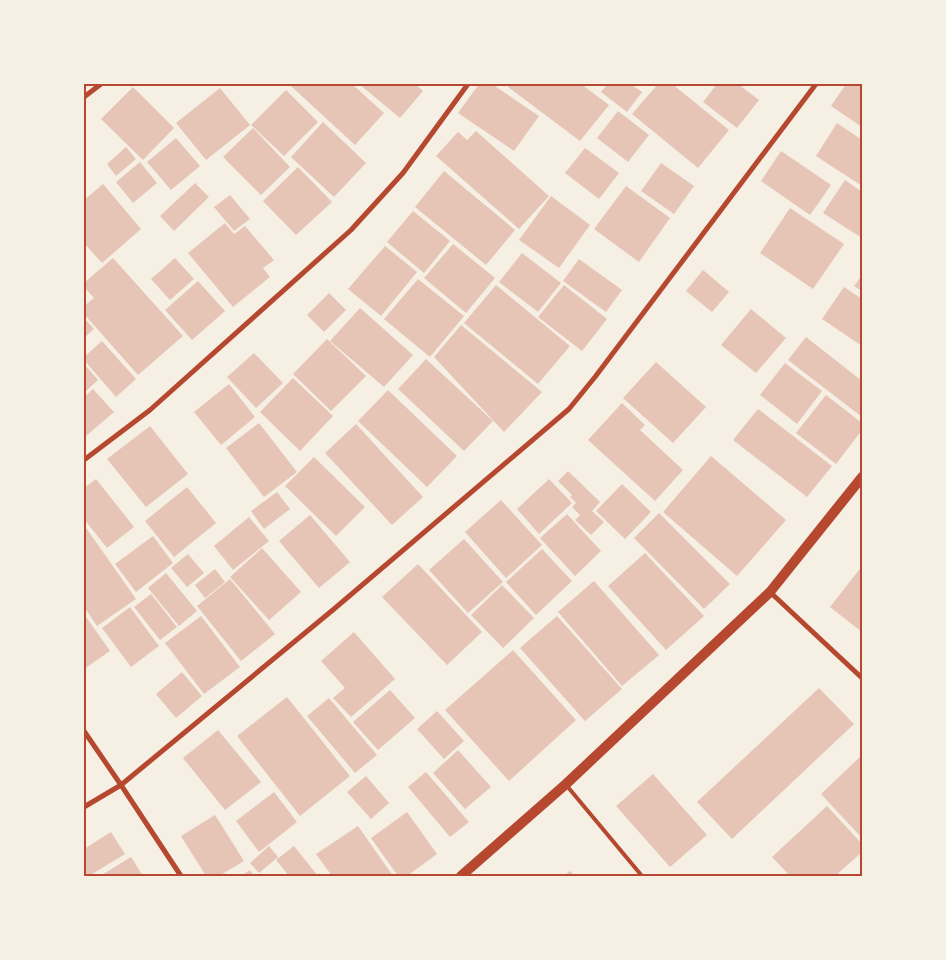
<svg xmlns="http://www.w3.org/2000/svg" width="946" height="960" font-family="'IBM Plex Sans',sans-serif">
<style>
.building{fill:#e6c5b7}
.lines{fill:none;stroke-linecap:round;stroke-linejoin:round}
.service{stroke:#b5482f;stroke-width:4}
.minor{stroke:#b5482f;stroke-width:5}
.secondary{stroke:#b5482f;stroke-width:10}
.neatline{fill:none;stroke:#b5482f;stroke-width:2}
</style>
<rect width="100%" height="100%" fill="#f6efe4"/>
<path class="building" d="M294 84H352L384 113 355 145 291 86Z
M359 84H415L423 91 400 118Z
M479 84H492L539 116 514 151 458 113Z
M511 84H581L609 105 580 141 508 87Z
M608 84H630L642 92 627 112 601 92Z
M658 84H672L729 130 698 168 632 114Z
M717 84H738L759 100 737 128 703 102Z
M846 84H862V127L831 106Z
M133 87 174 128 143 160 101 119Z
M220 88 250 125 206 160 176 123Z
M286 90 318 122 284 156 251 125Z
M618 111 649 135 628 162 597 138Z
M323 122 366 163 334 197 291 157Z
M837 123 862 140V186L816 156Z
M253 128 290 167 261 195 223 157Z
M476 131 549 196 519 229 436 156 458 132 467 140Z
M176 138 200 166 171 190 147 162Z
M126 147 136 159 116 176 107 164Z
M585 148 619 173 599 199 565 173Z
M781 151 831 185 810 215 761 181Z
M140 162 157 183 133 203 116 182Z
M661 163 694 186 674 214 641 191Z
M298 167 332 202 296 235 263 201Z
M444 171 515 230 486 265 415 207Z
M845 180 862 192V238L823 213Z
M195 183 209 197 174 231 160 216Z
M103 184 141 229 102 263 84 243V200Z
M626 186 670 218 639 262 594 229Z
M230 195 250 219 234 231 214 207Z
M551 196 590 225 559 268 519 240Z
M790 208 844 244 813 289 760 253Z
M413 211 450 241 424 273 387 242Z
M225 223 234 234 245 226 274 260 263 268 270 277 233 307 188 253Z
M453 244 495 278 466 313 424 278Z
M385 246 417 272 381 316 348 289Z
M522 253 561 283 538 312 499 282Z
M113 258 183 336 138 375 84 314V306L94 298 84 287V283Z
M175 258 194 279 170 300 151 279Z
M579 259 622 290 606 312 563 281Z
M703 270 729 292 712 312 686 291Z
M862 275V291L854 286Z
M418 279 464 316 430 357 384 319Z
M198 281 225 311 192 340 165 310Z
M496 285 570 346 538 384 464 323Z
M564 285 607 319 582 351 538 317Z
M844 287 862 299V346L822 319Z
M329 293 346 310 324 332 307 315Z
M360 308 413 355 384 387 330 341Z
M751 309 786 338 756 373 721 345Z
M84 318 94 329 84 338Z
M461 325 542 392 504 432 434 357Z
M806 337 862 381V417L788 360Z
M327 339 366 376 331 411 293 374Z
M102 341 136 379 116 397 84 360V357Z
M254 353 283 383 256 408 227 377Z
M426 359 493 421 464 451 398 389Z
M656 362 706 407 673 443 623 398Z
M785 363 822 391 797 424 760 395Z
M84 364 98 380 84 393Z
M293 378 333 416 300 451 260 412Z
M229 384 255 417 221 445 194 412Z
M93 389 114 412 86 436 84 433V397Z
M388 390 457 456 427 487 358 421Z
M826 395 862 423V430L836 464 796 433Z
M622 403 645 425 640 430 683 470 655 501 588 440Z
M758 409 832 466 807 497 733 440Z
M259 423 297 472 264 497 226 448Z
M356 424 423 497 392 525 325 453Z
M150 426 188 474 146 507 107 459Z
M711 456 786 520 737 576 663 512Z
M314 457 365 507 336 536 285 486Z
M568 471 600 502 592 511 604 522 591 535 575 520 580 515 572 507 576 503 570 497 572 495 558 481Z
M96 479 134 527 107 548 84 519V488Z
M549 479 572 503 539 534 517 509Z
M622 484 651 512 625 539 596 511Z
M187 487 216 523 174 557 145 521Z
M277 492 290 509 264 529 251 511Z
M501 500 542 545 506 578 465 532Z
M659 513 730 584 704 609 634 538Z
M567 514 601 551 575 576 540 538Z
M310 515 350 562 319 588 279 541Z
M249 517 269 541 233 570 214 546Z
M84 525 136 599 97 626 84 607Z
M153 536 173 563 136 592 115 564Z
M464 539 503 582 468 613 429 570Z
M262 548 301 592 269 620 230 577Z
M542 549 572 581 536 615 506 582Z
M645 553 704 616 666 650 608 586Z
M188 554 204 573 187 587 171 568Z
M418 564 482 632 447 665 382 597Z
M862 566V632L830 607Z
M215 569 225 582 205 598 195 585Z
M166 573 197 611 179 626 148 588Z
M230 579 275 634 241 661 197 606Z
M594 581 659 655 622 686 558 612Z
M502 585 534 618 503 648 471 615Z
M151 594 177 627 160 640 134 607Z
M130 607 159 646 131 667 102 628Z
M84 614 110 651 84 669Z
M201 616 240 667 204 694 165 643Z
M557 616 622 689 585 721 520 648Z
M354 632 395 679 351 717 333 698 345 688 321 661Z
M513 650 576 720 509 781 445 710Z
M182 672 202 696 176 718 156 694Z
M819 688 854 724 732 839 697 802Z
M390 690 415 718 378 750 353 722Z
M287 697 350 776 300 816 237 736Z
M329 698 377 755 355 773 307 716Z
M437 711 464 741 444 759 417 729Z
M218 730 261 782 225 810 183 758Z
M458 750 491 787 465 809 433 773Z
M862 755V838L821 794Z
M426 772 469 822 450 837 408 787Z
M653 774 707 835 670 867 616 806Z
M366 776 389 803 371 819 347 792Z
M274 792 297 822 259 852 236 821Z
M827 806 862 844V852L835 876H790L772 857Z
M407 812 437 854 407 876H398L371 838Z
M215 815 244 861 219 876H206L181 836Z
M358 826 393 876H332L316 854Z
M111 832 125 854 89 876H84V849Z
M269 846 278 857 259 873 250 863Z
M294 846 318 876H289L276 860Z
M131 857 143 876H100Z
M250 870 254 876H241Z
M570 871 575 876H564Z"/>
<g class="lines">
<path class="service" d="M567 786 642 876"/>
<path class="minor" d="M84 97 101 84
M84 460 150 410 351 230 403 173 468 84
M770 592 862 678
M84 731 121 785 181 876
M84 807 121 785 334 609 569 409 595 377 816 84"/>
<path class="secondary" d="M461 876 566 784 770 592 862 477"/>
</g>
<rect width="946" height="960" fill="none" stroke="#f6efe4" stroke-width="170"/>
<rect x="85" y="85" width="776" height="790" class="neatline"/>
</svg>
